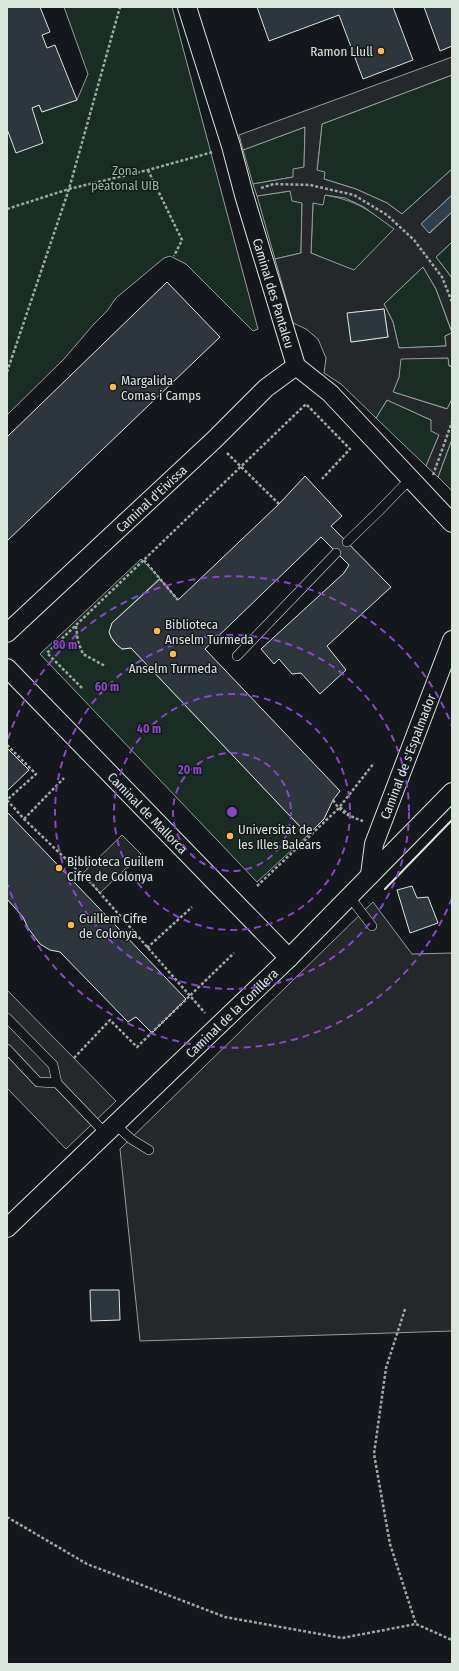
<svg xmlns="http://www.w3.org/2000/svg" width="459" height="1671" font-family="'Fira Sans Condensed',sans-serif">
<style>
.green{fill:#1a2d24;stroke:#939e99}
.parking{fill:#24282b;stroke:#939e99;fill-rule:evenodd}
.water{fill:#2f3f4d;stroke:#939e99}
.building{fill:#2c363c;stroke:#d8e6dc}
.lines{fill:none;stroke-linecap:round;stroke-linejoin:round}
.lane-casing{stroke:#d8e6dc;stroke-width:10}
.street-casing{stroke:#d8e6dc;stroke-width:20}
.path{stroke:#9da8a2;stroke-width:2.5;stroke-dasharray:3 2;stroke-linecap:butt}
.lane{stroke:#14181c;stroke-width:9}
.street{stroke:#14181c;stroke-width:18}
.wall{stroke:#d8e6dc;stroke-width:2}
.ring{fill:none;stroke:#8948c3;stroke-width:2;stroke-dasharray:7 5}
.poi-dot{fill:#ffb74d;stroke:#14181c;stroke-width:1.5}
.labels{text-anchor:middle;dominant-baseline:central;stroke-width:3;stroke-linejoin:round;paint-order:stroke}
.poi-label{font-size:13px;fill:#d8e6dc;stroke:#14181c;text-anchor:start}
.park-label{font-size:13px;fill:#8ac095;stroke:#14181c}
.street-label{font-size:13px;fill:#d8e6dc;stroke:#14181c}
.centre{fill:#8948c3;stroke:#14181c;stroke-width:2}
.ring-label{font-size:12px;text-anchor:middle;font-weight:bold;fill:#8948c3;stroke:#14181c;stroke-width:3;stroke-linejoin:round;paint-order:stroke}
</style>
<rect width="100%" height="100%" fill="#14181c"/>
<path class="green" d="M64 7H172L258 329 253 331 186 264 170 256 164 258 116 298 107 311 93 325 64 359 7 415V129L32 108 39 105 42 112 77 100 88 74Z
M452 75V169L402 214 387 203 356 189 324 179 317 171 322 124Z
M305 127 304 167 293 177 253 184 243 150Z
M290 191 302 203 301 253 275 259 257 196Z
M325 195C358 201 368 210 395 229L354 271 311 253 313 203Z
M452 242V278L436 257Z
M423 267 436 289 452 333 445 336 446 346 399 348 393 322 384 304Z
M400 358H449V366H452V399L448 409 393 392 399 377Z
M387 400 431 420 439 435 426 466 376 418Z
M452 439V491L438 477Z
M141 559 160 578 112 623C109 637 110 639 122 649L131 648 308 835 257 882 40 654Z"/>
<path class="parking" d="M452 57V75L322 124 317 170 325 172 324 179 356 189 387 203 402 214 452 169V195L421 224 430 233 452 212V242L436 257 452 278V332L436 289 423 267 384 304 393 322 399 348 446 346 445 336 452 333V366H449L448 358 401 359 399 377 393 392 447 409 452 399V439L438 477 426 466 439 435 431 431V420L387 400 376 418 341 384 324 373 326 358 318 339 306 329 293 323 275 259 301 253 302 203 292 201 290 191 257 196 253 184 293 177V169L304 167 305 127 243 150 239 135ZM325 195 345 198 364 207 394 229 354 270 311 253 313 203 323 205ZM384 309 388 337 351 342 348 313Z
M122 835 141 854 100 893 82 874Z
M373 902 412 954 452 953V1331L140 1341 120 1149Z
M7 990 116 1101 66 1149 7 1088Z"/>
<path class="water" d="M452 195V212L429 233 421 224Z"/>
<path class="building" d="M7 7H40L50 32 42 35 47 48 55 45 77 100 42 112 39 105 32 108 43 143 16 153 7 129Z
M257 7H393L413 60 363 79 339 15 269 41Z
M424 7H452V46L440 51Z
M167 282 220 337 7 541V437Z
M384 309 388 337 351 342 347 313Z
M305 476 342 516 331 526 391 587 327 646 346 670 320 694 301 673 292 674 279 659 274 664 261 649 344 573 349 565 321 537 205 649 340 791 333 800 324 819 308 835 131 648 122 649 116 644 111 637 109 632 112 623 160 579 178 600 279 504Z
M7 748 29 770 7 791Z
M7 812 186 999 152 1033 136 1017 128 1022 60 952 50 950 40 944 28 928 23 917 7 899Z
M412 886 417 898 428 897 438 923 410 933 397 890Z
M90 1290H119L120 1320 91 1321Z"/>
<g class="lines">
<defs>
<path id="lane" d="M347 542 378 512 410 479
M237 656 336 553
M349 896 372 926
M7 1018 53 1065 57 1083 106 1134
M7 1049 38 1082 57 1083
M115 1124 131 1139 149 1150"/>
<g id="street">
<path id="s1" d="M187 7 231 146 244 195 296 366 330 393 452 523"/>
<path id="s2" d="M7 633 214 440 266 388 296 366"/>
<path id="s3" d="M7 668 289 958"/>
<path id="s4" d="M370 875 374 844 452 640"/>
<path id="s5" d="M7 1228 289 958 452 792"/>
</g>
</defs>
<use href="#lane" class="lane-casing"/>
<use href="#street" class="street-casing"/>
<path class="path" d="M148 170 182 240 174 256
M261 188 274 184 310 185 354 195 387 215 414 240 442 277 452 302
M7 209 69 189 148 170 213 152
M7 372 69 189 120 7
M227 453 279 504
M433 475 452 422
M144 560 178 600
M76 626 78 642 83 654 105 666
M82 688 47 653 306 404 350 449 322 479
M7 745 36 774 7 800
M7 800 24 819 93 885 205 1013
M333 800C341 813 349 816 363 821
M340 807 350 816
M24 819 64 778
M257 886 338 809 374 763
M147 948 192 907
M74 1058 110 1020 137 1047 234 953
M405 1309 386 1368 374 1454 390 1544 416 1624
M7 1517 87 1564 225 1617 342 1638 416 1624 452 1640"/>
<use href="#lane" class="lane"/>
<use href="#street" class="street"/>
<path class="wall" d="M385 889 452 820"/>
</g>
<g class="ring">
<circle cx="232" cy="812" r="59"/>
<circle cx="232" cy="812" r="118"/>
<circle cx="232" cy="812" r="177"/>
<path d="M452 898A236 236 0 0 1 8 885M8 739A236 236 0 0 1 452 726"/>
</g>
<g class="poi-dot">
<circle cx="381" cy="51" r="4"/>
<circle cx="113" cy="387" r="4"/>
<circle cx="157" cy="631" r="4"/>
<circle cx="173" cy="654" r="4"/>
<circle cx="230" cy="836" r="4"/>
<circle cx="59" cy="868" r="4"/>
<circle cx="71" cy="925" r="4"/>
</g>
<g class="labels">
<g class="poi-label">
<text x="373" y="51" text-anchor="end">Ramon Llull</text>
<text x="121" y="380">Margalida<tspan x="121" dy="15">Comas i Camps</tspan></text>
<text x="165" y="624">Biblioteca<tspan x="165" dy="15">Anselm Turmeda</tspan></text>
<text x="173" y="668" text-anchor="middle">Anselm Turmeda</text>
<text x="238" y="829">Universitat de<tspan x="238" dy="15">les Illes Balears</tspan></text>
<text x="67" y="861">Biblioteca Guillem<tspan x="67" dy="15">Cifre de Colonya</tspan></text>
<text x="79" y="918">Guillem Cifre<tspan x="79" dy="15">de Colonya</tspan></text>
</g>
<g class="park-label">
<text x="125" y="170">Zona<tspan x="125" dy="15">peatonal UIB</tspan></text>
</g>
<g class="street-label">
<text stroke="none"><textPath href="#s1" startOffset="299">Caminal des Pantaleu</textPath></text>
<text stroke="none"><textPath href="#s2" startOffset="197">Caminal d'Eivissa</textPath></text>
<text stroke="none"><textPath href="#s4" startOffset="125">Caminal de s'Espalmador</textPath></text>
<text stroke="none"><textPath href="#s3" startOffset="202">Caminal de Mallorca</textPath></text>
<text stroke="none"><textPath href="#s5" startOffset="311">Caminal de la Conillera</textPath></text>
</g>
</g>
<circle cx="232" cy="812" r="6" class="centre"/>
<g class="ring-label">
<text x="65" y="649">80 m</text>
<text x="107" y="691">60 m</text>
<text x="149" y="733">40 m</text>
<text x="190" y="774">20 m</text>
</g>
<rect width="459" height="1671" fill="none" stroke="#d8e6dc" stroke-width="16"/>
</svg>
